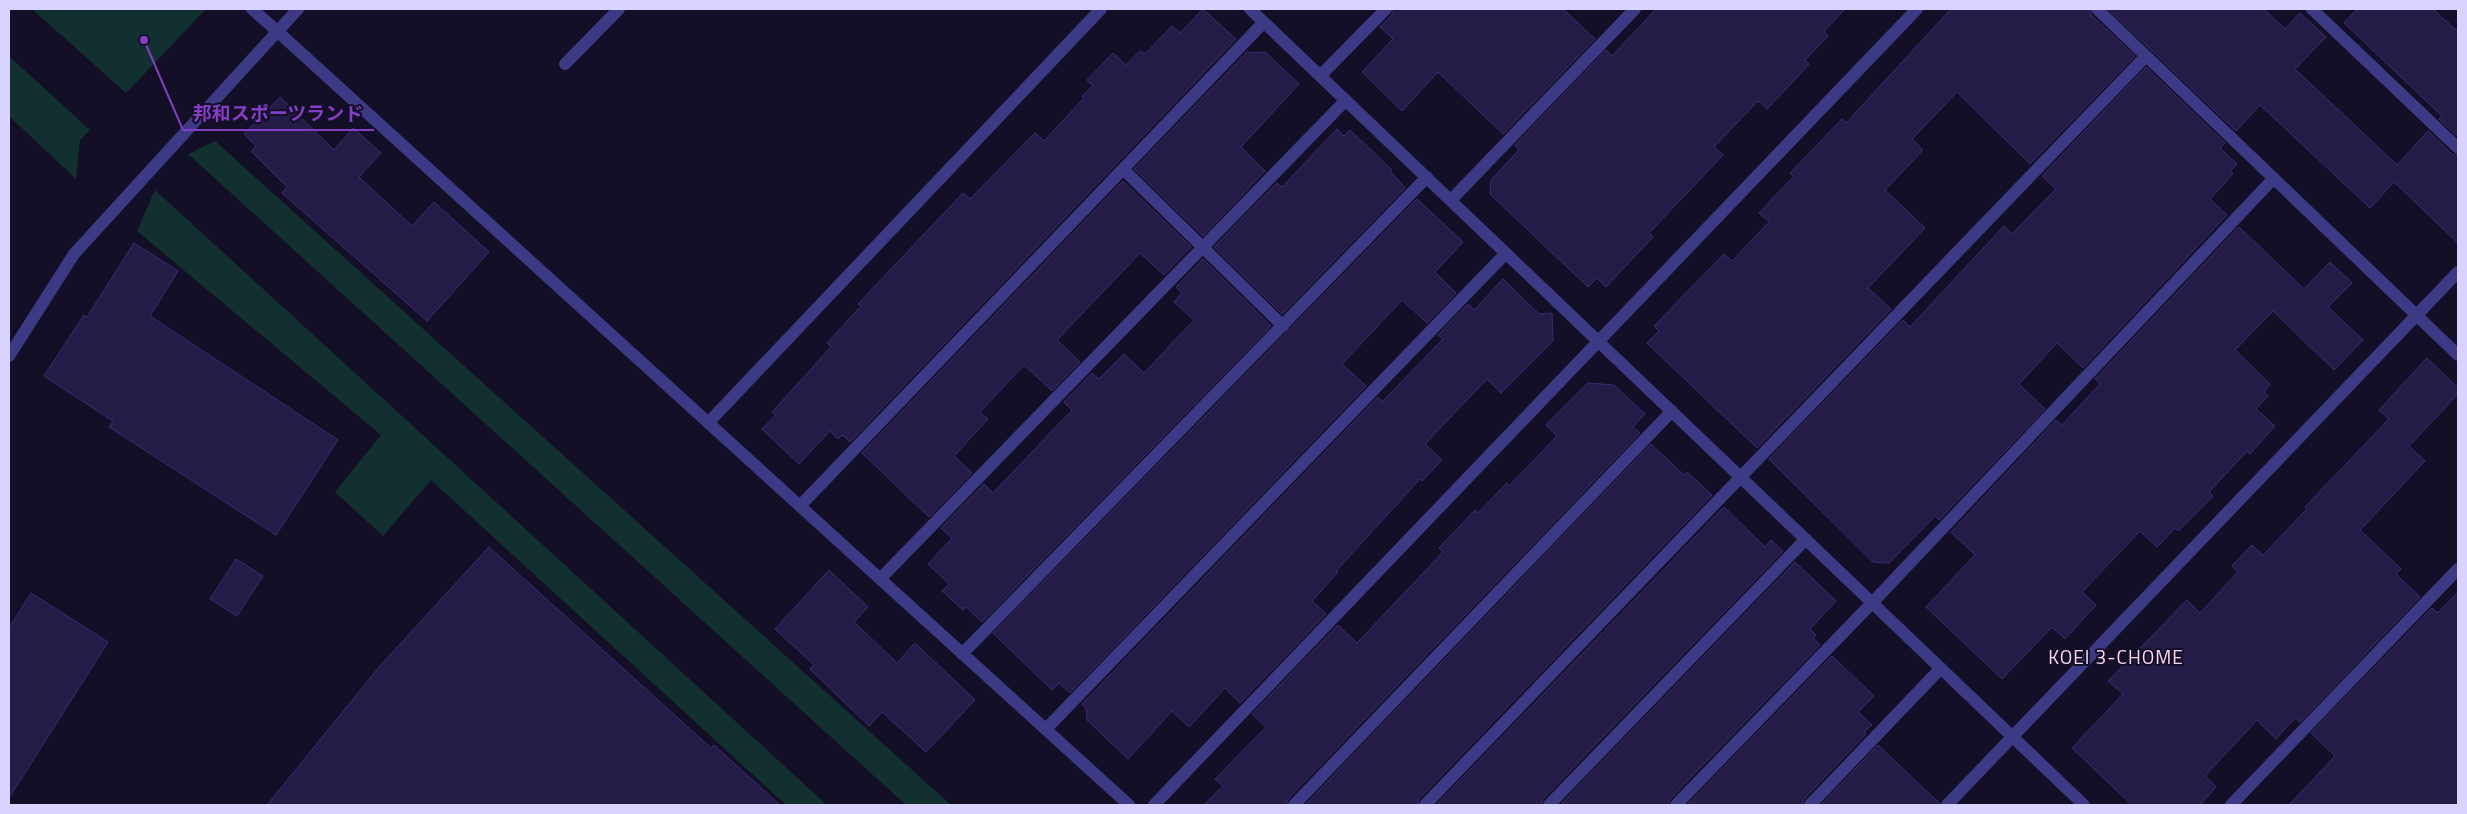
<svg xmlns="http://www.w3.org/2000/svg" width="2467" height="814" font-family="'Titillium Web','Noto Sans JP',sans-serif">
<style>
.green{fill:#12302f}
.building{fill:#241b47;stroke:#3b2d73}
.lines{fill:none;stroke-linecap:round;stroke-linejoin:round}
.service{stroke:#3d3a85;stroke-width:12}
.minor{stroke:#3d3a85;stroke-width:12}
.tertiary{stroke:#3d3a85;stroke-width:12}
.labels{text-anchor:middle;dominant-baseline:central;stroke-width:4;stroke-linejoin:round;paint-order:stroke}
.neighbourhood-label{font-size:19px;letter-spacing:1px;fill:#ffd6f0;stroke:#130f26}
.leader{fill:none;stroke:#843dc5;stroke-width:2}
.callout-dot{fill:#843dc5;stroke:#130f26;stroke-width:2}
.callout-label{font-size:19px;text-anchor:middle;font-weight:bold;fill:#843dc5;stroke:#130f26;stroke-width:4;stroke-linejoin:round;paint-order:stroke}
</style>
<rect width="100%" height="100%" fill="#130f26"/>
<path class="green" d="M32 9H206L126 93Z
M9 56 90 130 80 140 76 179 9 116Z
M215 141 951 805H906L188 154Z
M155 190 827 805H786L431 480 383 536 335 492 381 435 137 231Z"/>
<path class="building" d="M1203 9 1236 39 850 442 842 435 838 439 830 431 799 464 762 429 776 415 772 412 831 347 827 343 861 306 858 304 963 193 970 199 1035 133 1044 141 1084 98 1082 96 1093 86 1087 80 1113 53 1126 65 1140 51 1145 54 1172 26 1180 33Z
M1394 9H1563L1595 39 1503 134 1438 72 1402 111 1362 72 1393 39 1380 27 1392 15Z
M1656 9H1845L1824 31 1828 36 1805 60 1809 64 1789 86 1767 109 1758 101 1714 147 1723 155 1649 233 1653 237 1606 287 1597 278 1588 287 1490 194 1491 180 1519 150 1515 145 1606 50 1612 56Z
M1951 9H2089L2091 15 2135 56 2030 164 1957 92 1912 139 1923 150 1885 190 1925 228 1868 288 1891 309 1757 448 1647 343 1659 331 1654 326 1724 254 1732 261 1769 222 1759 213 1794 176 1790 173 1842 119 1846 123Z
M2108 9H2264L2285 29 2300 13 2326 37 2295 69 2397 165 2428 131 2452 154 2458 156V243L2394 182 2370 208 2260 105 2236 131Z
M2357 9H2433L2458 32V137L2439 119 2442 116 2344 23Z
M1248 51 1250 53 1265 52 1299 84 1241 147 1265 171 1203 236 1134 169Z
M2146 67 2225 143 2220 148 2237 164 2230 171 2233 174 2210 199 2227 215 2083 368 2057 343 2019 384 2045 409 1939 520 1935 516 1889 563 1873 562 1769 459 1903 320 1910 327 2004 226 2012 234 2056 189 2042 176Z
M280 97 334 150 353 128 381 153 359 177 412 226 434 202 489 252 427 321 282 193 287 187 251 151 256 146 244 134Z
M1337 129 1344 136 1350 130 1392 170 1390 171 1405 188 1282 314 1214 247 1277 183 1282 187Z
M1123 181 1191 247 1164 275 1140 253 1057 340 1080 362 1052 391 1024 365 980 412 988 419 954 456 972 473 929 517 862 453Z
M1417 199 1463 242 1435 272 1456 293 1427 323 1402 300 1342 364 1366 386 1070 693 1059 683 1052 690 993 633Z
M2239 227 2304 289 2330 262 2352 283 2328 307 2363 340 2334 370 2273 311 2235 350 2270 384 2264 392 2268 396 2256 409 2275 426 2250 454 2247 451 2209 492 2213 496 2178 531 2175 528 2157 547 2140 531 2082 592 2096 605 2065 639 2052 627 2002 679 1926 607 1975 555 1951 532 2056 420 2062 425 2100 384 2095 379Z
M134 243 178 271 150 316 338 440 276 535 109 427 113 421 44 376 84 315 87 317Z
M1203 259 1271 326 982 622 966 607 963 610 942 591 949 584 928 564 952 538 941 528 984 484 993 493 1072 410 1064 402 1092 373 1099 379 1124 354 1144 373 1194 320 1174 302 1182 293 1176 287Z
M1503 279 1539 314 1552 313 1553 341 1501 393 1487 379 1425 444 1442 460 1422 481 1420 479 1336 571 1338 572 1312 601 1326 614 1240 703 1225 688 1189 727 1172 711 1128 759 1087 720 1086 708 1082 704 1378 397 1382 402 1443 339 1438 335 1468 304 1474 310Z
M2427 358 2458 388V394L2409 446 2425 461 2360 530 2401 569 2396 574 2420 597 2300 722 2295 718 2276 739 2257 720 2205 776 2216 787 2200 805H2132L2072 748 2123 694 2108 681 2187 600 2200 613 2238 572 2232 566 2252 545 2263 555 2307 509 2305 507 2389 419 2379 410Z
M1588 383 1614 385 1645 414 1633 427 1640 433 1288 799 1286 805H1204L1223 786 1215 779 1266 727 1252 714 1338 625 1357 643 1443 552 1439 548 1475 510 1478 513 1507 483 1509 486 1557 436 1546 425Z
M1651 444 1684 475 1687 472 1712 495 1419 799 1417 805H1305Z
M1724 507 1765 547 1771 540 1783 551 1543 799 1541 805H1436Z
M489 547 711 748 714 745 780 805H267L380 666Z
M236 559 263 576 237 616 210 599Z
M1795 562 1836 601 1810 629 1816 635 1813 638 1820 645 1670 799 1668 805H1560Z
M829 570 868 607 854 622 897 663 915 643 975 700 926 752 882 712 869 726 810 669 814 665 775 629Z
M2458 592V805H2289L2335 756 2311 733 2432 608 2438 613Z
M31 593 108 642 9 798V628Z
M1832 656 1874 696 1858 712 1872 725 1864 732 1866 734 1804 799 1802 805H1687Z
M1878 745 1939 803V805H1821Z"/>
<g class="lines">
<path class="service" d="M565 64 619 9"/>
<path class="minor" d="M252 9 277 31
M1250 9 2084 805
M2097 9 2458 355
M2312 9 2458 148
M1320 76 1386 9
M1123 169 1283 326
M1451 200 1635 9
M708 423 1101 9
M800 506 1264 22
M880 579 1346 100
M962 654 1427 177
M1046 729 1506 253
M1154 805 1917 9
M1294 805 1672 411
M1425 805 2146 56
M1549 805 1806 539
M1676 805 1872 603 2274 178
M1810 805 1941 668
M1947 805 2458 272
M2231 805 2458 569"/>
<path class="tertiary" d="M277 31 1129 805
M9 356 74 254 298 9"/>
</g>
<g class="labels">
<g class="neighbourhood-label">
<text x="2116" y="656">KOEI 3-CHOME</text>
</g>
</g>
<path class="leader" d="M144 40L183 130H374"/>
<circle class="callout-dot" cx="144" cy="40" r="5"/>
<g class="callout-label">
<text x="278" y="120">邦和スポーツランド</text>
</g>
<rect width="2467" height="814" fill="none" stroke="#d9d4ff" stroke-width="20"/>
</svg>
